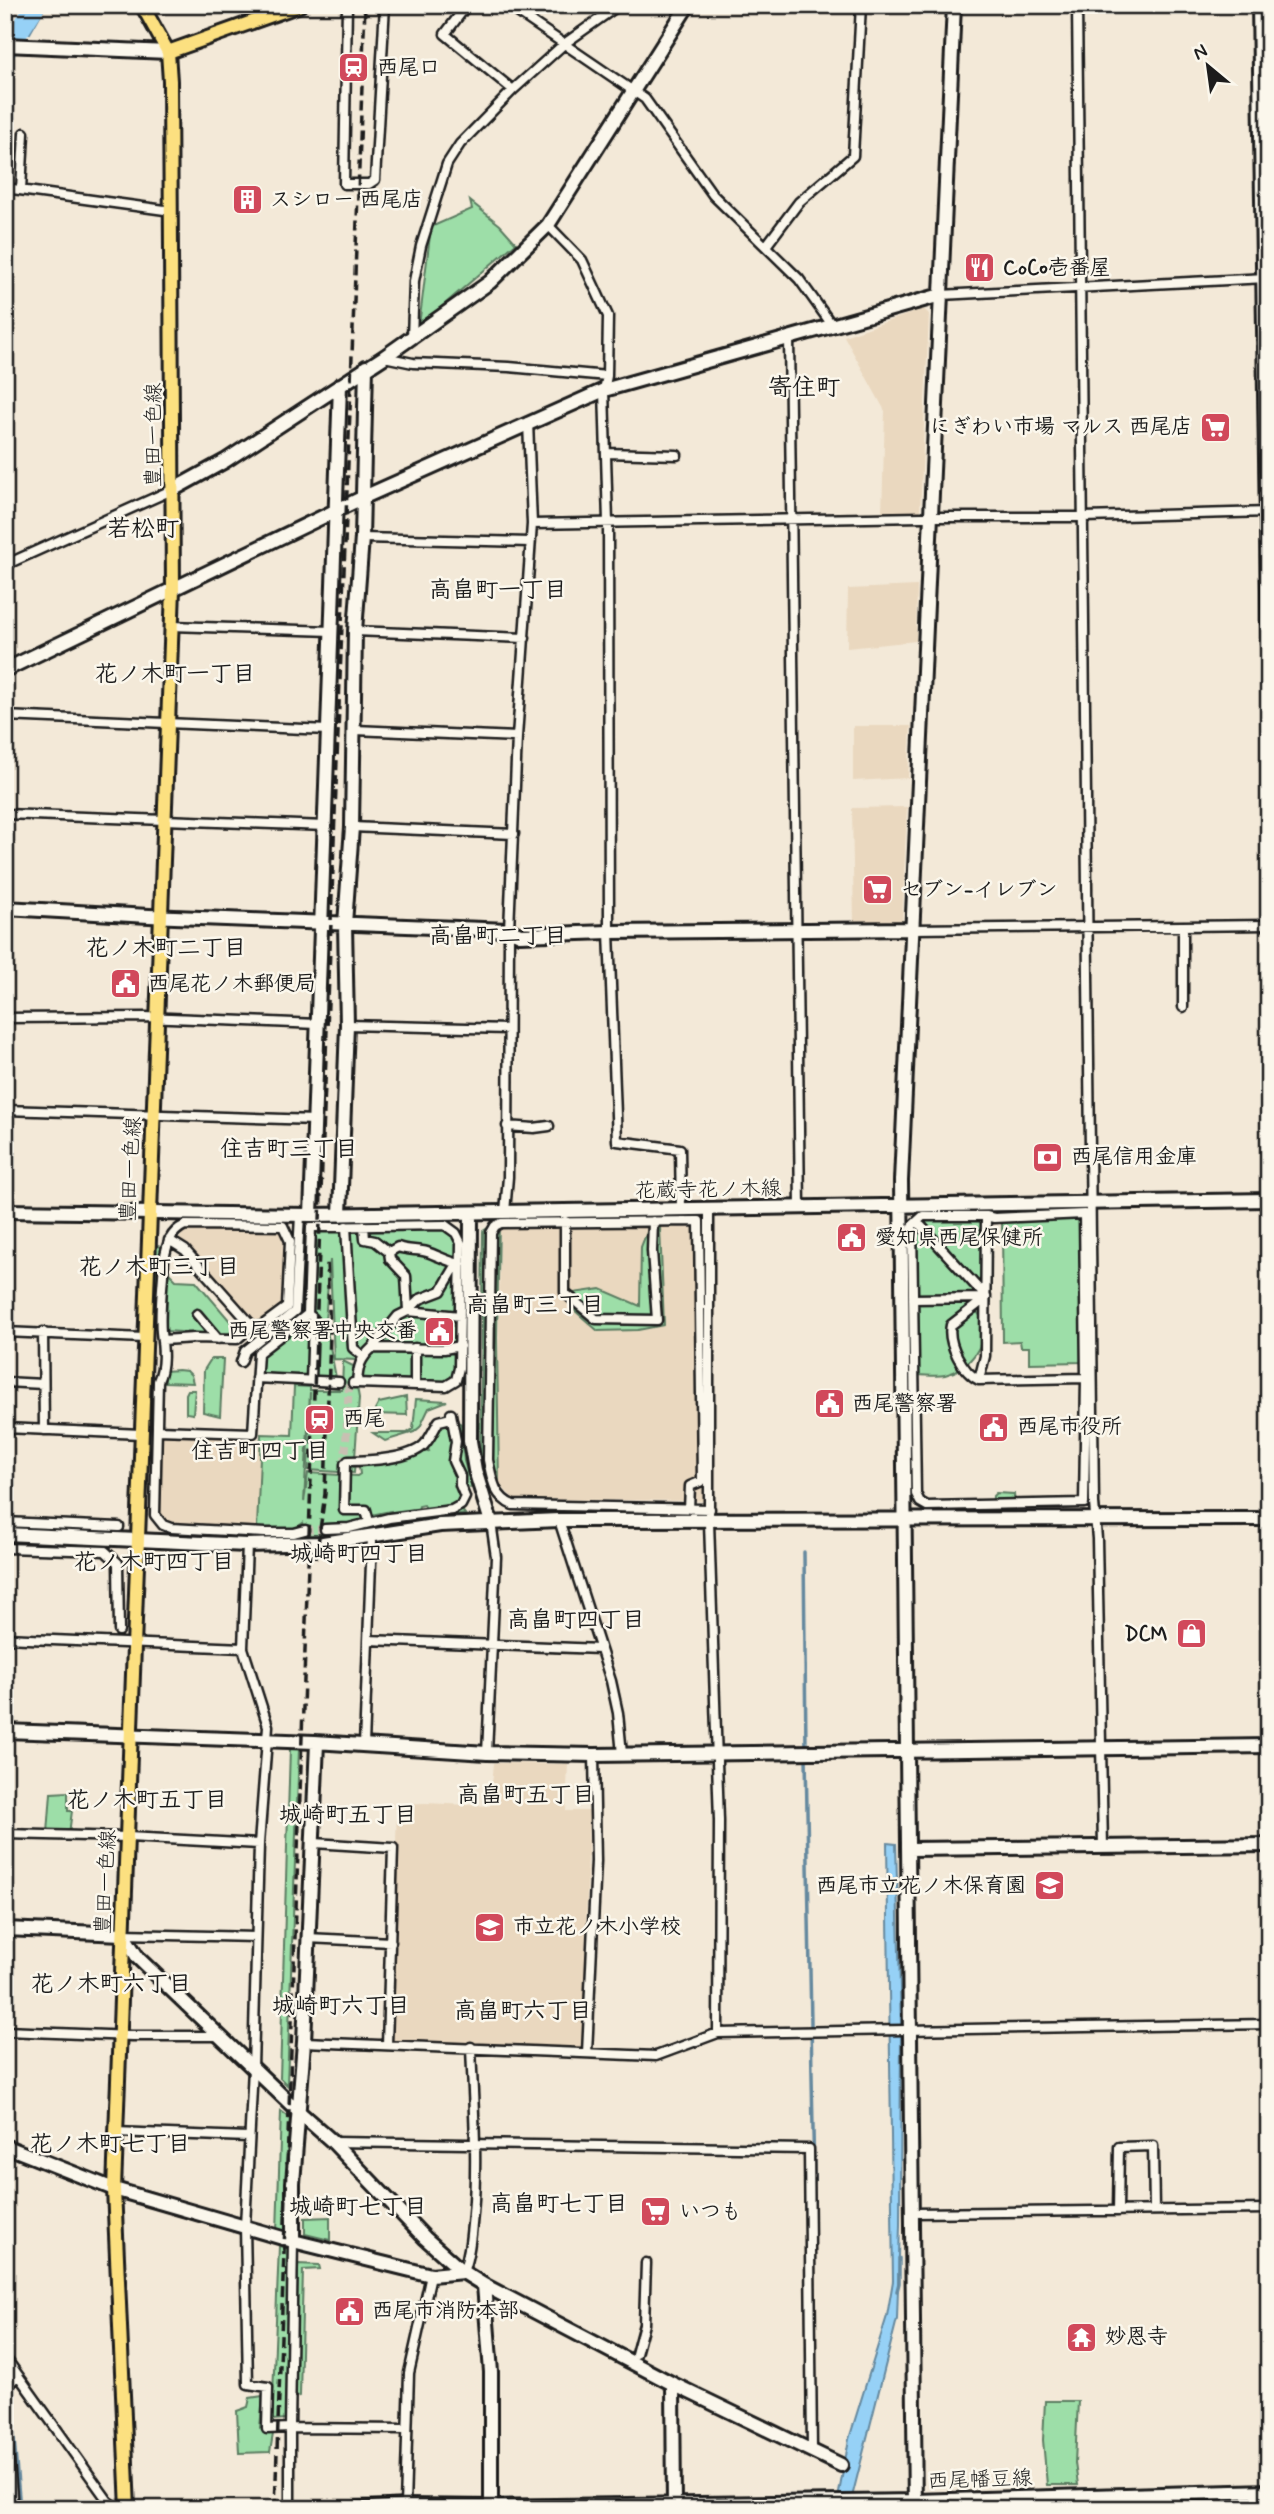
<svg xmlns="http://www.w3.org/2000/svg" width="1274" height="2514" font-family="Mynerve,'Klee One',sans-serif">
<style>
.built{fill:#ead8bf}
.green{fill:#9ddea8;stroke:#5c7d62;stroke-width:2}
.water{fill:#96d1f6;stroke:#65899f;stroke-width:2}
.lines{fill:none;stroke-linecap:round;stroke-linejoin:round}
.stream{stroke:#65899f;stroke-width:3.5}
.river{stroke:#96d1f6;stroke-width:19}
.street-tunnel{stroke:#c8c0b2;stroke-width:8;stroke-dasharray:8 4;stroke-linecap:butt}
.street-casing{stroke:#1c1c1c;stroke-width:13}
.secondary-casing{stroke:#1c1c1c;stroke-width:18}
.primary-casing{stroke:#1c1c1c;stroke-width:18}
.street{stroke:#fbf7ec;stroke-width:8}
.secondary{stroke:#fbf7ec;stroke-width:12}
.primary{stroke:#fce080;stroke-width:12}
.rail{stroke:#1c1c1c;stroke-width:3.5;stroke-dasharray:10 5;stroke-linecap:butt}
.labels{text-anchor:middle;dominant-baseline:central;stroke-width:5;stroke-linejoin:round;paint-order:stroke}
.poi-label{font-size:21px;font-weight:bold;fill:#1c1c1c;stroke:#fbf7ec;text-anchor:start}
.street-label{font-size:21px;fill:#1c1c1c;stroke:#fbf7ec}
.neighbourhood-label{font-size:23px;font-weight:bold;fill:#1c1c1c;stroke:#fbf7ec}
.quarter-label{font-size:24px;font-weight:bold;fill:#1c1c1c;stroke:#fbf7ec}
</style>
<rect width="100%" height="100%" fill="#f3e9d8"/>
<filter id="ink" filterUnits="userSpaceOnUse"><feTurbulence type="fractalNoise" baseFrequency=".0143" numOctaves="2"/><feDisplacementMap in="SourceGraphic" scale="14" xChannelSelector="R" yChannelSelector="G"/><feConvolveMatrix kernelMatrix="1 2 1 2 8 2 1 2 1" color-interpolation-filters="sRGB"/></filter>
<g filter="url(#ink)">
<path class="built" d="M924 309 929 314 920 513H882L885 411 844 336Z
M917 586 916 641 847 648 848 589Z
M853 726H911L908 778 853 781Z
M907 807 902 926H854L852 808Z
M500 1227 705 1228 708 1501 514 1499 497 1482Z
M186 1228 282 1230 288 1240 286 1305 257 1327 179 1239Z
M162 1435 261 1439 257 1528 172 1525 158 1510Z
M494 1763 568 1764 566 1811H589L583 2049 391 2042 397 1804 425 1803 490 1806Z"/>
<path class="green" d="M470 201 500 225 516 243 419 326 431 227 472 209Z
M988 1212 991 1302H969C973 1307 980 1314 982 1320 988 1345 969 1369 945 1375 937 1377 926 1375 917 1375L916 1304 953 1302 909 1301 910 1226 920 1213Z
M315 1218 333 1219 332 1229 445 1228 458 1241 457 1367 453 1379 446 1383 356 1381 359 1398 354 1473 308 1470 310 1392 304 1502 308 1473 357 1476 360 1474 359 1467 429 1451 427 1447 439 1422 457 1421 461 1424 464 1461 472 1488 466 1487 469 1499 464 1508 459 1500 456 1503 465 1514 433 1520 424 1505 419 1506 418 1510H423L431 1520 378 1529 375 1519 392 1514 391 1511 371 1515 368 1506 348 1505 366 1508 376 1529 302 1540 303 1523 293 1530 257 1528 261 1434 292 1435 294 1386 310 1387V1390H342L343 1361 353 1366 355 1373 356 1360 334 1359 330 1260 325 1321 338 1388 251 1381 253 1358 258 1347 301 1313Z
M1079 1218 1082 1223 1084 1362 1029 1363V1347H1021L1020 1341 1003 1342 1002 1220Z
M499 1221 497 1338 499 1487 488 1491 480 1458 483 1231Z
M649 1227H660L664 1325 638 1330 598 1331 573 1309V1293L601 1289 640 1306 641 1247Z
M155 1245 163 1248 160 1329H154Z
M167 1271 176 1280 196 1281 236 1328 227 1335 166 1331Z
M211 1359H223L220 1416 203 1412 204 1370Z
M178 1370 187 1371 191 1375 193 1383 165 1382V1371Z
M188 1390H195L193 1414 186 1413V1394Z
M406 1397 407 1415 373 1414 379 1403Z
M416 1399 447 1401 429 1408 420 1427 414 1432 385 1441 373 1433H407L413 1429Z
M996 1493 1014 1494 1015 1511 992 1512 993 1496Z
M290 1748 299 1749 287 2085 280 2078Z
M68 1792V1811H72L69 1834 48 1833 51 1793Z
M281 2111 294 2121 290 2237 277 2232Z
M330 2217V2240L305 2234V2218Z
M279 2246 291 2249 287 2419 272 2420Z
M298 2264 319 2265 320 2269 303 2270 300 2396 294 2397Z
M263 2396 260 2428 273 2434 270 2452 239 2453 237 2411 248 2407 250 2398Z
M1045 2401H1078L1075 2463 1078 2485H1047L1043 2440Z"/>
<path class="water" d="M32 5H46L30 33 16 30Z
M887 1843 896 1844 901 2024 900 2225 897 2319 849 2509H836L849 2439 887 2316 893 2281Z"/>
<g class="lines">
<path class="stream" d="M804 1552 806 1749
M806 1757 814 2182
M897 2291 899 2283V2258
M10 2393 20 2509"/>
<path class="river" d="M5 53 36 5"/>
<path class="street-tunnel" d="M345 1464 349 1383
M305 1530 325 1529"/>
<defs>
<path id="street" d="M347 5 344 184H369L375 180 385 5
M467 5 445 34 513 90
M507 5 645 99 713 195 799 279 832 325
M1077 5 1094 1503 1097 1539 1103 1847
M5 188 172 211
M21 190 24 133
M548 225 582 260 608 316 607 376 604 390 608 522 609 932 617 1141 680 1149 681 1210
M766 246 799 202 853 156 861 5
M941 295 1266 278
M789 337 800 1208
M412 338 414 281 421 246 447 164 460 144 513 90 564 44 619 5
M384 357 413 363 509 367 607 376
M606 453 677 455
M532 524 922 517H1084L1269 512
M362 538 530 542
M5 565 174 489
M171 626 332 631
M355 631 525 638
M5 716 328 730
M355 730 517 737
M5 814 326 826
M352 827 514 834
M1183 926V1007
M913 929 1269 925
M5 1018 145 1017 318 1024
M347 1025 508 1029
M5 1110 315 1120
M507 1126 534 1128 549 1126
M709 1209V1522L719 1821 718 2033
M505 1212 508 1177 509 930 517 737 532 524 528 422
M1084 1214 1086 1378 1084 1503 927 1506 920 1502 916 1494 912 1226 923 1216H986L994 1218Z
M565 1221V1293L596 1319 657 1320 652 1251 653 1221
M697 1221 501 1223 495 1226 491 1233 488 1460C492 1479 494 1497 513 1505L710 1509
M346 1226 353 1348 363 1356
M364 1226 365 1239 375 1241 389 1252 390 1259 406 1276 408 1311 460 1316
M921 1226 986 1297
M169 1240 185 1250 256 1330 287 1307 290 1241 283 1226 185 1225C170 1232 167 1244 164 1260 163 1283 159 1309 161 1332 163 1348 165 1366 158 1381L155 1515 163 1525 171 1528 265 1533H294L305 1530
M389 1252 398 1247C408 1251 418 1249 427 1252 439 1256 448 1262 461 1264
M986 1298 951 1325C947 1343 963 1373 979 1380L1086 1378
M913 1299 986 1298
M197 1314 218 1339
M308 1314 313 1318 311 1381
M5 1332 144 1338
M43 1332 44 1430
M163 1340 194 1338 237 1339 252 1326
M372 1348 398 1316 408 1311 420 1299 441 1291 457 1264
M415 1348V1385
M241 1362 245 1351 295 1311 300 1215
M256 1378 339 1382
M979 1380 985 1356 986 1216
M5 1382 43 1384
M353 1383H357C358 1367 360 1359 372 1348L444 1349 460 1346
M5 1428 141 1434
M157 1430 253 1433 258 1353 308 1314 311 1227 445 1225 456 1233 461 1243 459 1368 456 1380 446 1386 357 1383
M348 1461C367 1461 411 1459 424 1445 430 1439 434 1429 439 1421L451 1418
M345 1464 344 1510H366L369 1522
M689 1509 690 1486 702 1481 699 1221
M559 1520 611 1681 618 1713 622 1754
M5 1522 119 1527
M325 1529 349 1528 389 1518 452 1510 461 1505 465 1497 460 1485V1476L453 1461 456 1441 451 1414
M247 1545 243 1648 268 1726 259 1844 253 2068 245 2226 248 2384 268 2387 267 2429 290 2428 293 2241
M5 1548 105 1551 118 1563 119 1631
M5 1638 243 1648
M368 1640 600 1649
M364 1745 372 1537
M487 1753 496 1557 491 1522
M5 1834 128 1837 259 1844
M314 1843 393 1848 387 2045
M123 1934 256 1937
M307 1938 391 1942
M5 2031 132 2036H219
M304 2042 656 2056 718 2033 1269 2024
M587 2053 596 1861 594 1755
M115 2132 248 2137
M333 2142 809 2149 812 2450
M1118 2211 1119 2147 1153 2146 1154 2210
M913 2213 1269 2209
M463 2272C470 2253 471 2234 473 2214 478 2158 473 2102 471 2047
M636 2354 644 2324 646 2263
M5 2357 108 2501 119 2509
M5 2388 18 2375
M5 2412 13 2509
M405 2506 409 2373 431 2275
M290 2509V2428L406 2429"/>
<path id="secondary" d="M1259 5 1269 654
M5 45 168 52
M174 489 225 461 384 357 490 282 548 225 688 5
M5 670 364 497 604 390 941 295
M5 908 149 916 509 930 520 935 609 932 913 929
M5 1211 311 1215 1269 1200
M471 1213 470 1441 475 1470 491 1522
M311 1215 340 385
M340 1215 347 1025 345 924 352 827 355 631 362 538 366 367
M5 1534 247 1545 323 1543 440 1525 559 1520 1269 1519
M5 1731 315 1742 487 1753 594 1755 1269 1746
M909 1849 1269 1845
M5 1929 123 1934 138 1958 299 2112 333 2142 425 2238 463 2272 484 2285 673 2384 841 2465
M5 2146 114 2189 293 2241 431 2275 463 2272
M293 2241V2183L304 2042 317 1743
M484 2285 491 2372V2507
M673 2384 674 2505
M356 2509 405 2506 491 2507 915 2501 1269 2491
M915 2509 901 1181 954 5"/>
<path id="primary" d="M168 52 300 5
M128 2509 114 2189 173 589 170 81 168 52 142 5"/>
</defs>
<use href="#street" class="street-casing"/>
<use href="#secondary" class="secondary-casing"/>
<use href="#primary" class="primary-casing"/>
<use href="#street" class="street"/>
<use href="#secondary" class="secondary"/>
<use href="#primary" class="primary"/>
<path class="rail" d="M316 1558 325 1494 330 1333 327 1262
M275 2509 322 1164 365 5"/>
</g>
</g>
<defs>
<symbol id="station-square" viewBox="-11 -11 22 22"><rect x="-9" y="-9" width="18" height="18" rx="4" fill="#d1495b" stroke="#fbf7ec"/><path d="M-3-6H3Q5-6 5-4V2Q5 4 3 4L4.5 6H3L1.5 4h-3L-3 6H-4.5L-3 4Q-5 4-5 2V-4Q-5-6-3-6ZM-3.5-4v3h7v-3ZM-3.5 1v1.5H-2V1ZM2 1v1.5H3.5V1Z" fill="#fff"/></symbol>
<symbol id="building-square" viewBox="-11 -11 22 22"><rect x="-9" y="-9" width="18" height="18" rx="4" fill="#d1495b" stroke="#fbf7ec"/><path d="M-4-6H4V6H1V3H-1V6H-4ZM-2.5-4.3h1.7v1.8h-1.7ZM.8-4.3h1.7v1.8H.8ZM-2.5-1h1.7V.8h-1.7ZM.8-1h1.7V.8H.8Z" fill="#fff"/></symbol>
<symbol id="restaurant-square" viewBox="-11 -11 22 22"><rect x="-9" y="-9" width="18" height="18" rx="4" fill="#d1495b" stroke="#fbf7ec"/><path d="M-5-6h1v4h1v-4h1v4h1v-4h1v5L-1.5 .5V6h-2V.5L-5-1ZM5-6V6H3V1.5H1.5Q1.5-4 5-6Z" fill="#fff"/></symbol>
<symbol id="supermarket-square" viewBox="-11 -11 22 22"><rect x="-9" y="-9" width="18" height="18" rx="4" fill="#d1495b" stroke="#fbf7ec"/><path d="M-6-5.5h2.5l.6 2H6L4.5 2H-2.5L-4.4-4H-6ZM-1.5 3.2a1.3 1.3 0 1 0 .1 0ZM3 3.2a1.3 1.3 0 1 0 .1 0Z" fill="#fff"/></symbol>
<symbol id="civic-square" viewBox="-11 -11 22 22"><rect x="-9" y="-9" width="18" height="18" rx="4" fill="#d1495b" stroke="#fbf7ec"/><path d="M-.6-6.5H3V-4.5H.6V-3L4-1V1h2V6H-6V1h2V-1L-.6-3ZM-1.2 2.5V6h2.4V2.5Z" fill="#fff"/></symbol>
<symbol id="bank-square" viewBox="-11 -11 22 22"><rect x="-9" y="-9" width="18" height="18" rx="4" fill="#d1495b" stroke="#fbf7ec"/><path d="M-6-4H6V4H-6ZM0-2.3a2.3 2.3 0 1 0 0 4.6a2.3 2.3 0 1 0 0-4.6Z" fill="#fff"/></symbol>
<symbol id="shop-square" viewBox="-11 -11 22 22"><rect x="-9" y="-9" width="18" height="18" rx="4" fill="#d1495b" stroke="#fbf7ec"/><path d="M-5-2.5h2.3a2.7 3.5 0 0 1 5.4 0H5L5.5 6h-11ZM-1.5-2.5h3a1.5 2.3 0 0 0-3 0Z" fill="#fff"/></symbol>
<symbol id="school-square" viewBox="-11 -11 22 22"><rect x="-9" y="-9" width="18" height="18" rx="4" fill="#d1495b" stroke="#fbf7ec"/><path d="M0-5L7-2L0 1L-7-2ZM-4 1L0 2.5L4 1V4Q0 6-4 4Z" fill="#fff"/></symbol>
<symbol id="temple-square" viewBox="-11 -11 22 22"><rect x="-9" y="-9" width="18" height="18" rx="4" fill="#d1495b" stroke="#fbf7ec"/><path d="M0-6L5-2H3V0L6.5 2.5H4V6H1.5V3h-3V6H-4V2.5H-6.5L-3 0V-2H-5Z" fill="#fff"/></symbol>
</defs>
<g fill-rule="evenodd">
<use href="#station-square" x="336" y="50" width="35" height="35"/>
<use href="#building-square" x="230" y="182" width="35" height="35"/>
<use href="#restaurant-square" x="962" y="250" width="35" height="35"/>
<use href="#supermarket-square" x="1198" y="410" width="35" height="35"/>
<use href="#supermarket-square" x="860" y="872" width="35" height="35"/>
<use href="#civic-square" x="108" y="966" width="35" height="35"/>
<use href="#bank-square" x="1030" y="1140" width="35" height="35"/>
<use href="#civic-square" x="834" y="1220" width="35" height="35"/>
<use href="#civic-square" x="422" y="1314" width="35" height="35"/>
<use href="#civic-square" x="812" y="1386" width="35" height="35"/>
<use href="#station-square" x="302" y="1402" width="35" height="35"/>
<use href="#civic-square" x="976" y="1410" width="35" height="35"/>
<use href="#shop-square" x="1174" y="1616" width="35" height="35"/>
<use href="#school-square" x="1032" y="1868" width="35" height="35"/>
<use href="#school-square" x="472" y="1910" width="35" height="35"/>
<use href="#supermarket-square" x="638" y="2194" width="35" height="35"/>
<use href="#civic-square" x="332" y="2294" width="35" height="35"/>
<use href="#temple-square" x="1064" y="2320" width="35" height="35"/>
</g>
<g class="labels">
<g class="poi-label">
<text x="377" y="68">西尾口</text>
<text x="270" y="200">スシロー 西尾店</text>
<text x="1003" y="268">CoCo壱番屋</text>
<text x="1192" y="427" text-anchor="end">にぎわい市場 マルス 西尾店</text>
<text x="901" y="890">セブン-イレブン</text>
<text x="148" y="984">西尾花ノ木郵便局</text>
<text x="1071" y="1157">西尾信用金庫</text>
<text x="875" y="1238">愛知県西尾保健所</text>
<text x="417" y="1331" text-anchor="end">西尾警察署中央交番</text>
<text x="852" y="1404">西尾警察署</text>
<text x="343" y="1419">西尾</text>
<text x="1017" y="1427">西尾市役所</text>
<text x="1168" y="1634" text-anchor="end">DCM</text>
<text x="1026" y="1886" text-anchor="end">西尾市立花ノ木保育園</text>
<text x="513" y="1927">市立花ノ木小学校</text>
<text x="679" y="2212">いつも</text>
<text x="372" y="2311">西尾市消防本部</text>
<text x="1105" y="2337">妙恩寺</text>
</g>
<g class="street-label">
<text transform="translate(154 435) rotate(-90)">豊田一色線</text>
<text transform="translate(131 1169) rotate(-87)">豊田一色線</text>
<text transform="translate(708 1190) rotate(-1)">花蔵寺花ノ木線</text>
<text transform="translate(106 1882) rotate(-87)">豊田一色線</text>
<text transform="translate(980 2480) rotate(-2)">西尾幡豆線</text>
</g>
<g class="neighbourhood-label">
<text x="498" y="591">高畠町一丁目</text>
<text x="175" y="675">花ノ木町一丁目</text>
<text x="498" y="937">高畠町二丁目</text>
<text x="166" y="949">花ノ木町二丁目</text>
<text x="289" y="1150">住吉町三丁目</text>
<text x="159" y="1268">花ノ木町三丁目</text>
<text x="535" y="1306">高畠町三丁目</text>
<text x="260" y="1452">住吉町四丁目</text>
<text x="359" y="1555">城崎町四丁目</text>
<text x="154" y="1563">花ノ木町四丁目</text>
<text x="576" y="1621">高畠町四丁目</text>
<text x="526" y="1796">高畠町五丁目</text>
<text x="147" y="1801">花ノ木町五丁目</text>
<text x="348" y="1816">城崎町五丁目</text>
<text x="111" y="1985">花ノ木町六丁目</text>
<text x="341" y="2007">城崎町六丁目</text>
<text x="523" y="2012">高畠町六丁目</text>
<text x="110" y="2145">花ノ木町七丁目</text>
<text x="559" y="2205">高畠町七丁目</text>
<text x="358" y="2208">城崎町七丁目</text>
</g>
<g class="quarter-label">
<text x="804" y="388">寄住町</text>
<text x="143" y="529">若松町</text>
</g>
</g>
<rect width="1274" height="2514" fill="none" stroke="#fbf7ec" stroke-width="28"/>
<rect x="14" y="14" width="1246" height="2486" fill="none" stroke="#1c1c1c" stroke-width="2.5" filter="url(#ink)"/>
<g transform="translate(1208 66) rotate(331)" stroke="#fbf7ec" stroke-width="5" paint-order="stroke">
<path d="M0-5L12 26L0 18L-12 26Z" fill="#1c1c1c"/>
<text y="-10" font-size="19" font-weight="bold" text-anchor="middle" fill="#1c1c1c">N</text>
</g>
</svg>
